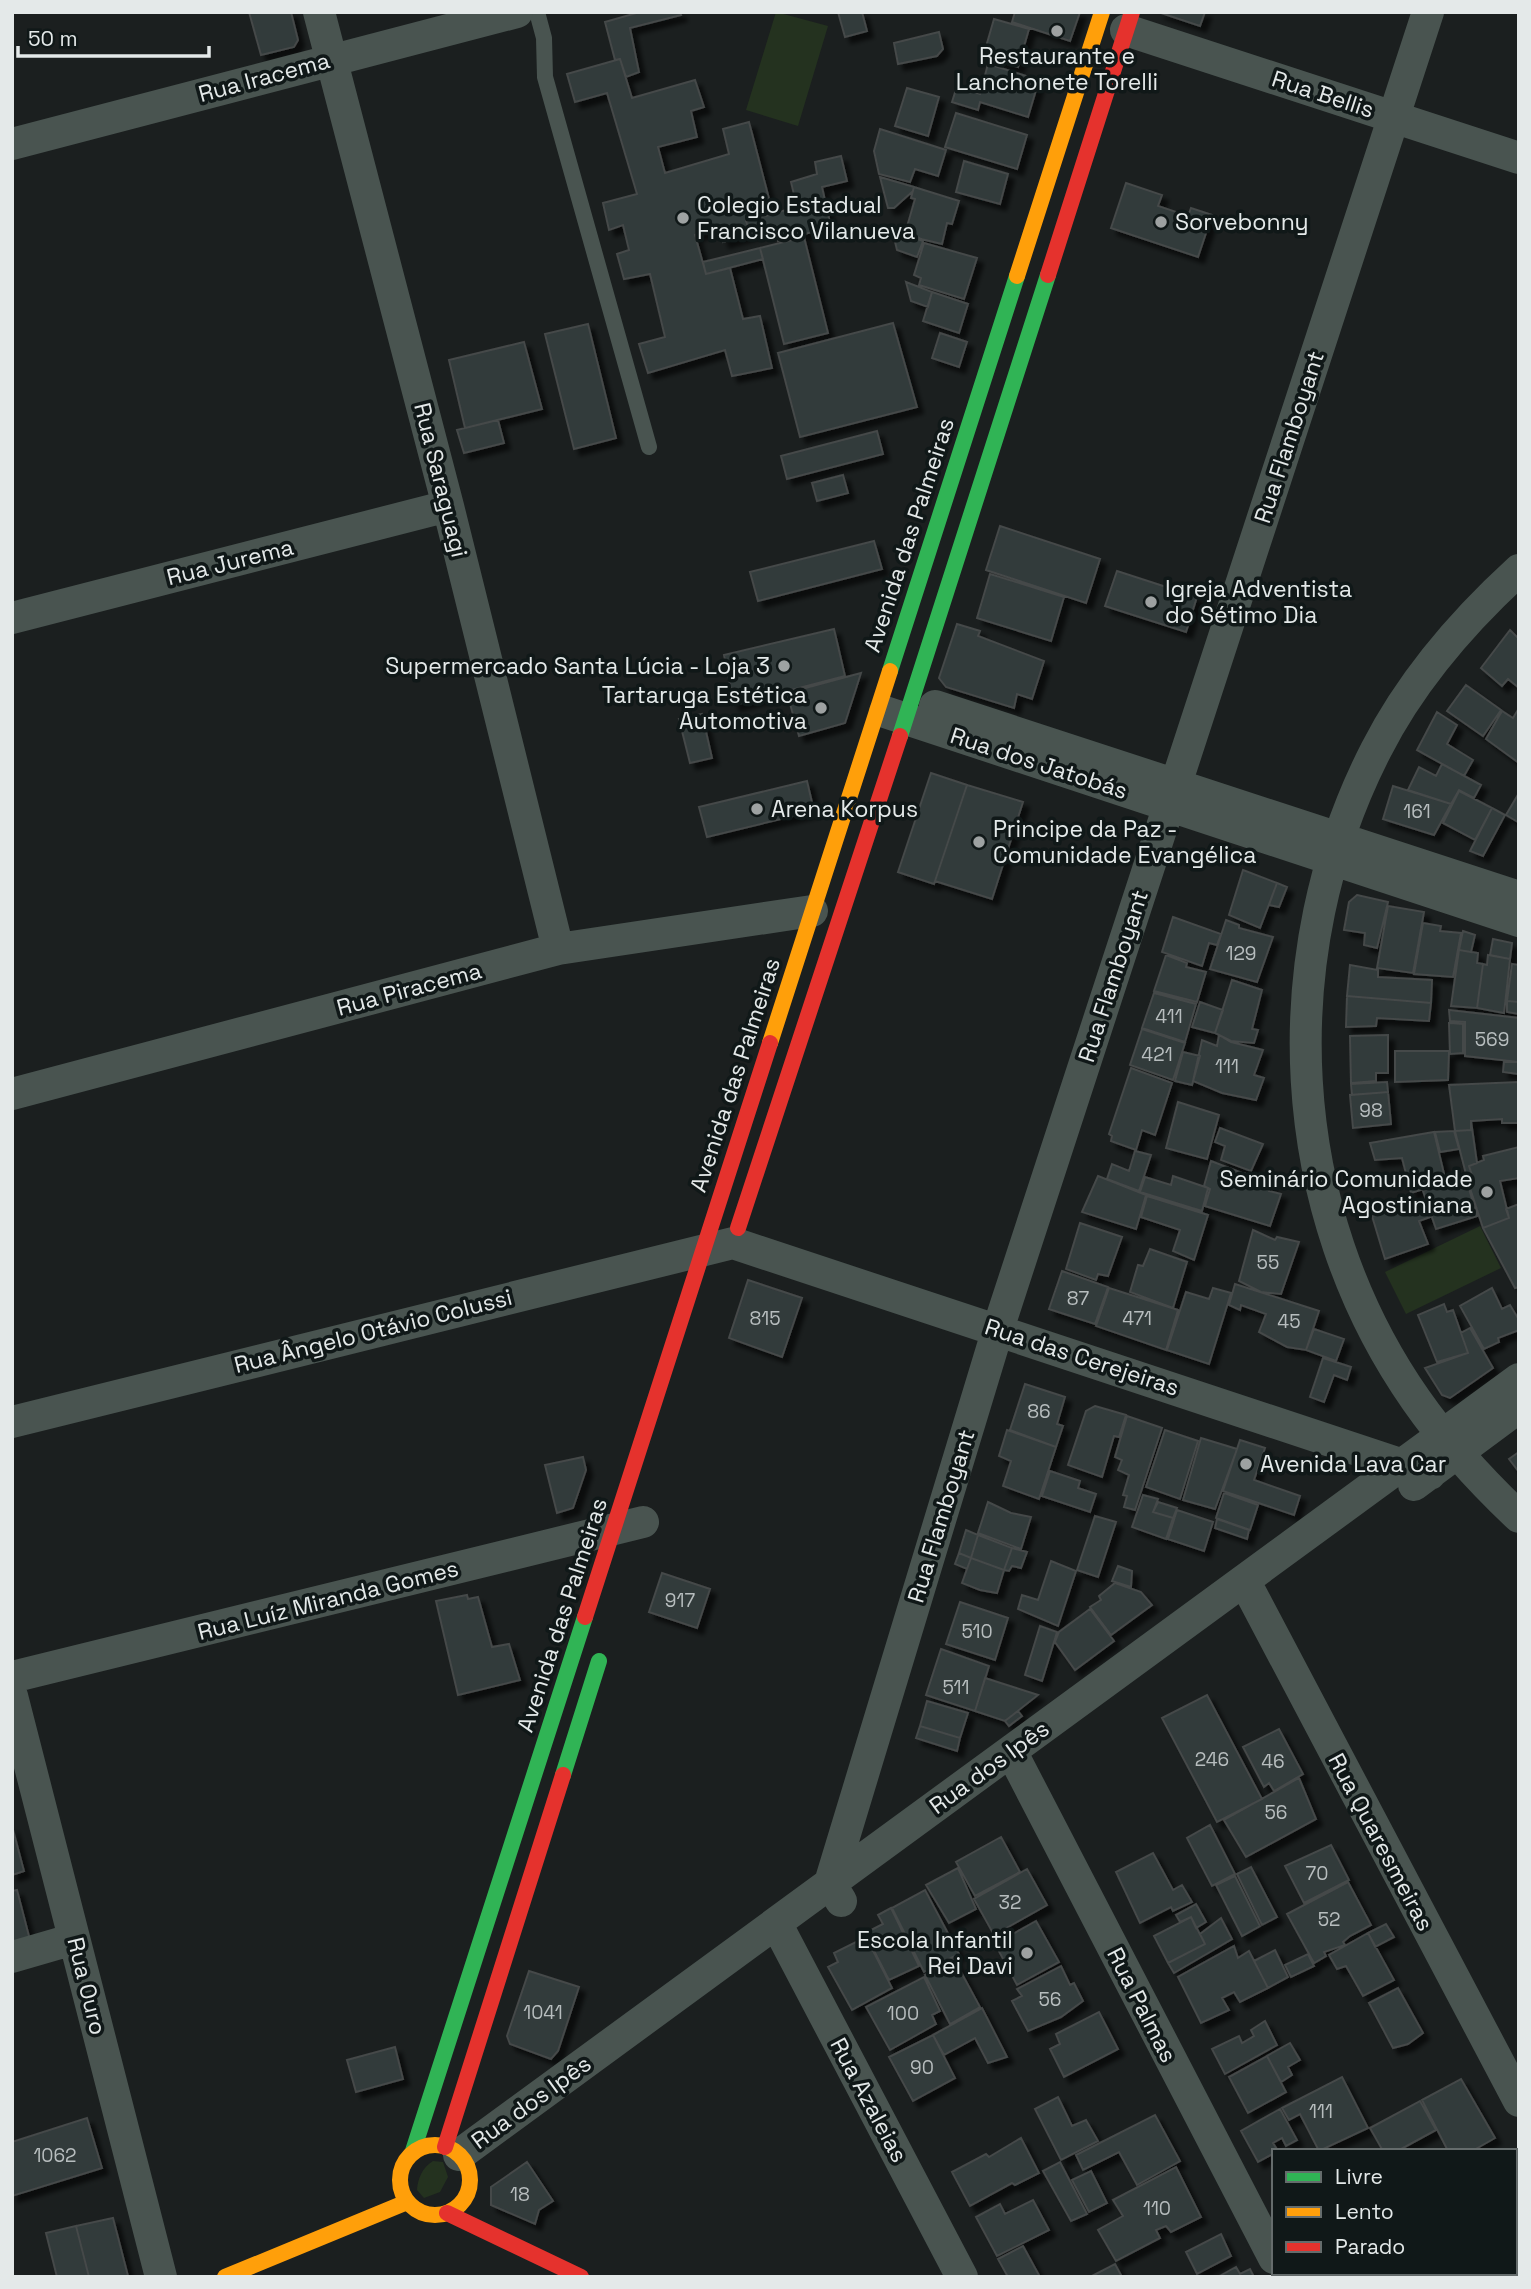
<svg xmlns="http://www.w3.org/2000/svg" width="1531" height="2289" font-family="'Space Grotesk',sans-serif">
<style>
.green{fill:#24321f}
.building{fill:#313a3b;stroke:#454848;stroke-width:2;filter:url(#shadow)}
.lines{fill:none;stroke-linecap:round;stroke-linejoin:round}
.lane{stroke:#495450;stroke-width:16}
.street{stroke:#495450;stroke-width:32}
.fast{stroke:#30b455;stroke-width:16}
.slow{stroke:#ff9f0a;stroke-width:16}
.jam{stroke:#e5322d;stroke-width:16}
.poi-dot{fill:#9ea2a2;stroke:#101818;stroke-width:2.5}
.labels{text-anchor:middle;dominant-baseline:central;stroke-width:7;stroke-linejoin:round;paint-order:stroke}
.number-label{font-size:19px;fill:#b7bdbe}
.poi-label{font-size:23px;fill:#e4e9e9;stroke:#101818;text-anchor:start}
.street-label{font-size:23px;fill:#e4e9e9;stroke:#101818}
</style>
<defs>
<filter id="shadow"><feDropShadow dx="6" dy="6" stdDeviation="2" flood-color="#0009"/></filter>
</defs>
<rect width="100%" height="100%" fill="#1b1f1f"/>
<path class="green" d="M776 12 828 26 798 126 746 110Z
M1480 1226 1501 1268 1406 1314 1385 1272Z
M433 2161 443 2162 448 2177 440 2192 424 2198 417 2190C418 2178 422 2168 433 2161Z"/>
<path class="building" d="M249 12H291L298 40 294 47 261 55Z
M640 12H680L681 15 630 28 639 72 626 77 620 59 615 60 605 22Z
M838 12H862L867 31 845 37Z
M1015 12H1080L1070 41 1012 22Z
M1158 12H1205L1200 26Z
M994 19 1029 29 1018 67 983 57Z
M939 32 943 49 937 56 898 64 894 43Z
M620 59 632 98 695 80 704 107 691 111 697 137 658 147 665 173 729 154 723 129 749 122 773 214 746 221 750 234 723 242 720 227 695 235 706 274 730 268 743 319 760 316 772 368 732 376 725 350 648 373 639 344 665 337 650 274 624 279 617 254 629 250 623 225 609 230 603 203 637 194 607 93 575 102 567 74Z
M988 64 1039 80 1028 117 980 102 978 110 952 102 957 86 980 94Z
M907 88 939 97 928 136 895 126Z
M956 113 1027 135 1017 169 945 147Z
M880 129 946 150 938 176 915 169 910 182 879 174 874 151Z
M841 156 847 181 822 187 831 227 778 241 775 227 750 234 746 221 797 207 791 182 817 174 815 162Z
M964 161 1008 174 1000 204 956 192Z
M880 177 914 187 913 191 894 208H888Z
M1126 183 1162 195 1158 206 1188 216 1191 208 1212 215 1198 257 1111 228Z
M914 187 959 201 952 224 947 223 942 244 921 239 906 230 915 199 911 198Z
M892 229 923 241 917 257 897 250Z
M804 237 828 333 784 344 760 248Z
M924 243 977 258 964 299 919 285 921 278 914 275Z
M760 248 763 259 706 274 703 262Z
M906 282 932 292 928 307 911 301Z
M932 292 968 304 959 333 923 321Z
M893 323 917 407 800 437 778 353Z
M588 324 616 438 574 449 545 334Z
M940 333 967 342 959 367 932 358Z
M524 342 542 409 465 428 449 360Z
M498 420 504 443 464 453 457 430Z
M877 431 883 454 787 479 781 456Z
M843 475 848 493 817 501 812 483Z
M1000 526 1100 559 1086 603 986 570Z
M874 541 882 569 758 601 750 572Z
M1117 571 1197 597 1186 632 1105 606Z
M990 574 1064 597 1051 641 977 618Z
M957 624 980 631 978 636 1044 661 1032 699 1017 694 1014 708 946 687 939 678Z
M834 629 845 676 734 705 724 655Z
M1510 630 1519 639V688L1508 679 1502 686 1481 668Z
M861 673 845 723 799 736 787 693Z
M1466 685 1501 710 1483 736 1447 711Z
M1519 708V763L1486 739 1502 711 1513 718Z
M1437 712 1457 725 1447 744 1473 760 1464 776 1417 750Z
M702 714 712 758 690 763 679 719Z
M1442 764 1481 785 1474 798 1459 790 1451 804 1408 790 1419 767 1436 776Z
M931 773 967 785 934 884 898 872Z
M807 781 814 811 707 837 699 807Z
M967 785 1023 802 992 899 935 881Z
M1393 786 1451 804 1434 835 1383 819Z
M1459 791 1492 808 1475 840 1443 823Z
M1519 793V821L1518 822 1506 815Z
M1492 808 1505 815 1483 856 1470 851Z
M1243 870 1277 883 1260 928 1229 915Z
M1277 883 1287 887 1279 907 1269 905Z
M1357 895 1388 902 1377 948 1364 945 1365 933 1344 930 1349 902Z
M1388 906 1424 912 1413 973 1377 968Z
M1173 917 1221 934 1217 945 1209 943 1202 966 1162 952Z
M1226 920 1239 925V928L1273 937 1257 982 1210 969Z
M1423 923 1441 926 1440 931 1461 933 1453 977 1414 974Z
M1463 931 1475 935 1471 952 1459 950Z
M1493 939 1512 943 1510 959 1490 955Z
M1459 950 1478 953 1477 963 1483 964 1477 1008 1451 1006Z
M1166 955 1187 963 1186 967 1206 972 1197 1002 1154 991Z
M1488 955 1510 959 1504 1013 1477 1008 1483 964 1487 965Z
M1512 964 1519 965V1002L1507 1001Z
M1350 965 1378 970V977L1432 980 1431 1003 1347 996Z
M1232 980 1262 990 1252 1029 1258 1030 1254 1043 1231 1041 1215 1033Z
M1154 993 1196 1004 1185 1042 1142 1028Z
M1347 996 1431 1003 1429 1021 1377 1018 1376 1026 1346 1027Z
M1507 1001 1519 1002V1014L1507 1012Z
M1200 1002 1223 1010 1215 1033 1192 1027Z
M1449 1010 1519 1018V1062L1465 1056V1022L1450 1021Z
M1449 1023 1463 1024V1053L1450 1054Z
M1142 1029 1185 1043 1173 1080 1130 1065Z
M1219 1035 1231 1042 1263 1050 1254 1075 1264 1078 1256 1100 1222 1093 1193 1081 1202 1040 1217 1046Z
M1388 1035V1073H1376V1081L1351 1083 1350 1036Z
M1395 1051H1449L1448 1080 1395 1082Z
M1183 1052 1200 1056 1192 1085 1175 1081Z
M1504 1062H1519V1074L1503 1072Z
M1131 1068 1172 1083 1155 1135 1142 1130 1136 1150 1111 1141 1112 1136 1109 1134Z
M1387 1082 1388 1092 1352 1095 1351 1084Z
M1519 1082V1123H1502V1119L1471 1121V1130L1455 1131 1449 1085Z
M1388 1092 1391 1124 1353 1128 1350 1095Z
M1178 1102 1219 1115 1207 1159 1166 1148Z
M1471 1121 1477 1163 1469 1166 1474 1181 1468 1182 1455 1131 1471 1130Z
M1220 1128 1263 1144 1251 1171 1221 1160 1225 1146 1215 1142Z
M1454 1131 1459 1149 1440 1152 1435 1132Z
M1434 1132 1446 1182 1411 1193 1402 1158 1375 1160 1370 1143Z
M1519 1147V1178L1500 1181 1509 1218 1483 1228 1468 1182 1474 1181 1469 1166 1484 1160 1483 1156Z
M1135 1151 1151 1155 1139 1191 1107 1179 1112 1164 1129 1171Z
M1211 1161 1242 1173 1272 1180 1269 1191 1281 1194 1270 1226 1205 1206 1210 1189 1204 1186Z
M1098 1176 1146 1195 1136 1229 1082 1212Z
M1173 1176 1208 1188 1202 1211 1140 1192 1145 1177 1171 1185Z
M1467 1182 1477 1216 1436 1229 1423 1191 1447 1183 1448 1189Z
M1147 1196 1208 1215 1194 1260 1173 1251 1180 1230 1141 1217Z
M1426 1200 1430 1217 1419 1221 1428 1244 1385 1259 1372 1216Z
M1519 1204V1287L1515 1288 1483 1228 1509 1218 1506 1209Z
M1080 1223 1122 1237 1108 1276 1098 1274 1096 1280 1066 1269Z
M1253 1230 1275 1240 1277 1237 1299 1242 1281 1294 1261 1292 1239 1281Z
M1150 1249 1187 1262 1173 1308 1130 1292 1138 1265 1143 1266Z
M1062 1271 1108 1287 1095 1324 1049 1309Z
M748 1280 802 1298 782 1357 729 1338Z
M1235 1284 1319 1311 1306 1350 1287 1347 1259 1332 1266 1314 1241 1305 1240 1310 1229 1305Z
M1109 1288 1178 1310 1166 1350 1096 1326Z
M1213 1288 1231 1293 1209 1364 1167 1350 1186 1292 1209 1299Z
M1492 1288 1502 1309 1510 1305 1519 1320V1330L1498 1338 1499 1342 1484 1349 1460 1306Z
M1444 1304 1447 1312 1453 1310 1468 1353 1437 1362 1418 1315Z
M1470 1328 1493 1368 1450 1398 1442 1395 1425 1368 1468 1353 1461 1333Z
M1314 1329 1344 1339 1336 1361 1306 1350Z
M1323 1358 1351 1367 1347 1380 1334 1375 1324 1402 1310 1397Z
M1025 1384 1065 1397 1057 1424 1063 1426 1056 1447 1010 1430Z
M1095 1406 1126 1415 1119 1437 1114 1436 1102 1477 1068 1465 1086 1411Z
M1127 1416 1162 1428 1135 1510 1124 1507 1127 1496 1123 1495 1129 1475 1118 1470 1122 1460 1115 1457Z
M1007 1430 1056 1447 1039 1499 1003 1486 1011 1461 999 1456Z
M1165 1430 1198 1441 1180 1499 1146 1487Z
M1201 1438 1237 1449 1215 1509 1183 1500Z
M1240 1440 1265 1448 1254 1480 1300 1496 1294 1515 1223 1491Z
M1519 1452V1472L1509 1459Z
M583 1457 586 1470 573 1508 557 1513 545 1465Z
M1050 1471 1080 1481 1078 1488 1096 1494 1090 1512 1042 1496Z
M1224 1493 1258 1505 1250 1530 1216 1518Z
M1143 1495 1158 1499 1153 1512 1173 1518 1166 1539 1132 1527Z
M988 1502 1011 1513 1031 1517 1021 1549 978 1533Z
M1158 1502 1177 1508 1173 1518 1153 1512Z
M1177 1510 1213 1522 1204 1551 1168 1539Z
M1095 1516 1116 1522 1098 1577 1077 1570Z
M1217 1519 1249 1530 1247 1539 1215 1528Z
M966 1530 978 1535 971 1558 959 1553Z
M978 1535 1012 1548 1004 1570 971 1558Z
M1012 1548 1027 1552 1021 1568 1012 1566 1009 1571 1004 1570Z
M959 1553 971 1558 967 1569 955 1564Z
M971 1558 1004 1570 997 1593 980 1590 962 1583Z
M1051 1561 1076 1571 1058 1626 1018 1609 1022 1595 1038 1600Z
M1118 1566 1132 1571 1131 1587 1112 1581Z
M662 1573 710 1589 697 1628 649 1612Z
M1115 1583 1141 1592 1152 1605 1111 1635 1090 1607 1101 1600 1099 1596Z
M467 1595 468 1599 478 1597 492 1647 509 1644 520 1680 458 1695 436 1601Z
M960 1602 1008 1618 995 1660 946 1644Z
M1090 1609 1114 1641 1075 1670 1055 1642 1059 1632Z
M1040 1626 1057 1632 1042 1681 1025 1675Z
M941 1649 989 1666 975 1711 926 1695Z
M985 1678 1038 1695 1005 1721 975 1711Z
M1207 1695 1262 1799 1217 1822 1162 1718Z
M927 1701 968 1713 960 1738 920 1726Z
M1018 1711 1022 1716 1009 1726 1005 1721Z
M920 1726 960 1738 957 1751 916 1738Z
M1279 1729 1303 1774 1274 1791 1269 1783 1264 1787 1243 1747Z
M1299 1778 1316 1819 1246 1857 1224 1820Z
M1210 1825 1235 1874 1212 1886 1187 1838Z
M12 1826 24 1871 12 1875Z
M1001 1837 1020 1872 975 1896 956 1862Z
M1331 1845 1349 1880 1304 1903 1285 1866Z
M1153 1853 1173 1890 1182 1885 1192 1902 1173 1911 1171 1907 1140 1923 1116 1872Z
M1251 1867 1277 1917 1262 1925 1237 1874Z
M958 1868 976 1909 949 1923 926 1885Z
M1027 1869 1047 1905 994 1935 974 1899Z
M1235 1876 1260 1926 1242 1936 1216 1885Z
M1348 1882 1371 1925 1350 1936 1343 1942 1345 1945 1324 1952 1326 1956 1314 1963 1287 1914Z
M17 1890 31 1944 12 1949V1891Z
M925 1890 959 1954 924 1972 892 1908Z
M1196 1904 1206 1922 1196 1928 1191 1917 1180 1922 1176 1915Z
M891 1908 919 1966 889 1980 865 1933 883 1924 878 1915Z
M1191 1917 1205 1944 1168 1963 1154 1936Z
M1221 1918 1232 1939 1174 1973 1168 1963 1205 1944 1200 1934Z
M1036 1921 1059 1962 1017 1985 995 1944Z
M1386 1924 1394 1937 1375 1947 1368 1933Z
M1368 1933 1394 1980 1363 1996 1346 1966 1337 1969 1329 1955Z
M866 1937 892 1988 852 2010 828 1967 838 1962 834 1953Z
M1234 1946 1238 1958 1249 1951 1268 1988 1240 2002 1234 1992 1222 1998 1229 2010 1201 2023 1178 1977Z
M1275 1950 1288 1977 1268 1988 1254 1961Z
M1308 1954 1314 1966 1291 1977 1285 1965Z
M954 1959 980 2007 950 2024 925 1975Z
M1061 1966 1070 1985 1074 1983 1083 2001 1061 2017 1028 2031 1012 2001 1022 1996 1017 1989Z
M529 1971 579 1987 558 2051 551 2059 510 2044 507 2036Z
M924 1977 940 2011 932 2015 936 2024 890 2050 866 2007Z
M1398 1988 1423 2033 1408 2044 1393 2048 1369 2003Z
M982 2008 1007 2057 988 2063 975 2038 944 2055 933 2035Z
M1099 2012 1118 2049 1064 2077 1050 2049 1060 2044 1056 2034Z
M1265 2021 1277 2045 1225 2074 1212 2049 1239 2036 1242 2043 1254 2036 1251 2030Z
M933 2035 955 2078 913 2101 889 2057Z
M1290 2043 1300 2060 1288 2067 1292 2075 1281 2082 1267 2056Z
M395 2047 403 2079 356 2092 347 2060Z
M1267 2056 1286 2092 1248 2113 1229 2077Z
M1342 2077 1368 2128 1319 2151 1300 2114 1289 2120 1282 2108Z
M1461 2079 1495 2138 1472 2151H1448L1422 2100Z
M1058 2097 1072 2126 1086 2120 1098 2141 1061 2160 1035 2109Z
M1420 2101 1436 2130 1401 2149 1402 2151H1383L1370 2128Z
M1280 2109 1297 2140 1286 2146 1282 2138 1273 2143 1278 2151 1258 2162 1241 2131Z
M1155 2115 1180 2161 1137 2185 1119 2152 1083 2170 1076 2155Z
M87 2118 102 2168 12 2196V2142Z
M1021 2138 1039 2173 1015 2185 1012 2183 970 2206 952 2172 986 2154 989 2157Z
M527 2162 553 2201 539 2210 535 2224 491 2205V2187Z
M1060 2162 1087 2214 1071 2221 1043 2171Z
M1176 2167 1201 2217 1171 2232 1166 2226 1156 2230 1160 2238 1116 2261 1098 2230 1123 2216 1113 2200Z
M1091 2171 1107 2203 1089 2212 1072 2180Z
M1033 2200 1049 2230 997 2256 976 2217 1000 2204 1005 2214Z
M113 2218 128 2276 89 2277 76 2226Z
M76 2226 89 2277H57L46 2233Z
M1221 2234 1231 2256 1197 2274 1186 2252Z
M1023 2246 1040 2277H1008L998 2259Z
M1115 2264 1122 2277H1090Z
M1236 2267 1240 2274 1250 2269 1254 2277H1218Z"/>
<g class="lines">
<path class="lane" d="M537 12 544 38 545 77 649 447"/>
<path class="street" d="M319 12 448 506 558 949
M1126 30 1519 158
M12 144 517 12
M1519 570C1462 622 1411 681 1376 750 1271 955 1283 1210 1416 1400 1446 1443 1481 1481 1519 1517
M12 618 448 506
M935 706 1519 897
M885 712 1519 921
M12 1094 558 949 812 911
M12 1422 733 1243 1430 1474
M1414 1485 1519 1407
M1245 1582 1519 2101
M12 1677 643 1522
M12 1696 161 2277
M1011 1751 1274 2258
M841 1901 830 1883 998 1329 1428 12
M776 1923 962 2277
M12 1957 74 1939
M459 2155 1519 1379
M1515 2212 1519 2210
M1394 2277 1401 2273"/>
<path class="fast" d="M890 671 1017 276
M900 736 1048 275
M563 1775 599 1661
M413 2151 585 1617"/>
<path class="slow" d="M1017 276 1102 12
M770 1043 890 671
M400 2180a35 35 0 1 1 70 0a35 35 0 1 1-70 0Z
M225 2277 407 2202"/>
<path class="jam" d="M1048 275 1132 12
M738 1228 900 736
M585 1617 770 1043
M445 2147 563 1775
M447 2213 581 2277"/>
</g>
<g class="poi-dot">
<circle cx="1057" cy="31" r="7"/>
<circle cx="683" cy="218" r="7"/>
<circle cx="1161" cy="222" r="7"/>
<circle cx="1151" cy="602" r="7"/>
<circle cx="784" cy="666" r="7"/>
<circle cx="821" cy="708" r="7"/>
<circle cx="757" cy="809" r="7"/>
<circle cx="979" cy="842" r="7"/>
<circle cx="1487" cy="1192" r="7"/>
<circle cx="1246" cy="1464" r="7"/>
<circle cx="1027" cy="1953" r="7"/>
</g>
<g class="labels">
<g class="number-label">
<text x="1417" y="811">161</text>
<text x="1241" y="953">129</text>
<text x="1169" y="1016">411</text>
<text x="1492" y="1039">569</text>
<text x="1157" y="1054">421</text>
<text x="1227" y="1066">111</text>
<text x="1371" y="1110">98</text>
<text x="1268" y="1262">55</text>
<text x="1078" y="1298">87</text>
<text x="765" y="1318">815</text>
<text x="1137" y="1318">471</text>
<text x="1289" y="1321">45</text>
<text x="1039" y="1411">86</text>
<text x="680" y="1600">917</text>
<text x="977" y="1631">510</text>
<text x="956" y="1687">511</text>
<text x="1212" y="1759">246</text>
<text x="1273" y="1761">46</text>
<text x="1276" y="1812">56</text>
<text x="1317" y="1873">70</text>
<text x="1010" y="1902">32</text>
<text x="1329" y="1919">52</text>
<text x="1050" y="1999">56</text>
<text x="543" y="2012">1041</text>
<text x="903" y="2013">100</text>
<text x="922" y="2067">90</text>
<text x="1321" y="2111">111</text>
<text x="55" y="2155">1062</text>
<text x="520" y="2194">18</text>
<text x="1157" y="2208">110</text>
</g>
<g class="poi-label">
<text x="1057" y="56" text-anchor="middle">Restaurante e<tspan x="1057" dy="26">Lanchonete Torelli</tspan></text>
<text x="697" y="205">Colegio Estadual<tspan x="697" dy="26">Francisco Vilanueva</tspan></text>
<text x="1175" y="222">Sorvebonny</text>
<text x="1165" y="589">Igreja Adventista<tspan x="1165" dy="26">do Sétimo Dia</tspan></text>
<text x="770" y="666" text-anchor="end">Supermercado Santa Lúcia - Loja 3</text>
<text x="807" y="695" text-anchor="end">Tartaruga Estética<tspan x="807" dy="26">Automotiva</tspan></text>
<text x="771" y="809">Arena Korpus</text>
<text x="993" y="829">Principe da Paz -<tspan x="993" dy="26">Comunidade Evangélica</tspan></text>
<text x="1473" y="1179" text-anchor="end">Seminário Comunidade<tspan x="1473" dy="26">Agostiniana</tspan></text>
<text x="1260" y="1464">Avenida Lava Car</text>
<text x="1013" y="1940" text-anchor="end">Escola Infantil<tspan x="1013" dy="26">Rei Davi</tspan></text>
</g>
<g class="street-label">
<text transform="translate(264 77) rotate(-15)">Rua Iracema</text>
<text transform="translate(1323 94) rotate(18)">Rua Bellis</text>
<text transform="translate(1289 437) rotate(-72)">Rua Flamboyant</text>
<text transform="translate(441 480) rotate(76)">Rua Saraguagi</text>
<text transform="translate(909 535) rotate(-72)">Avenida das Palmeiras</text>
<text transform="translate(230 562) rotate(-14)">Rua Jurema</text>
<text transform="translate(1039 763) rotate(18)">Rua dos Jatobás</text>
<text transform="translate(1113 976) rotate(-72)">Rua Flamboyant</text>
<text transform="translate(409 989) rotate(-15)">Rua Piracema</text>
<text transform="translate(735 1075) rotate(-72)">Avenida das Palmeiras</text>
<text transform="translate(373 1331) rotate(-14)">Rua Ângelo Otávio Colussi</text>
<text transform="translate(1082 1357) rotate(18)">Rua das Cerejeiras</text>
<text transform="translate(941 1516) rotate(-73)">Rua Flamboyant</text>
<text transform="translate(328 1600) rotate(-14)">Rua Luíz Miranda Gomes</text>
<text transform="translate(562 1615) rotate(-72)">Avenida das Palmeiras</text>
<text transform="translate(989 1767) rotate(-36)">Rua dos Ipês</text>
<text transform="translate(1381 1842) rotate(62)">Rua Quaresmeiras</text>
<text transform="translate(87 1986) rotate(76)">Rua Ouro</text>
<text transform="translate(1142 2005) rotate(63)">Rua Palmas</text>
<text transform="translate(869 2100) rotate(62)">Rua Azaleias</text>
<text transform="translate(531 2102) rotate(-36)">Rua dos Ipês</text>
</g>
</g>
<rect width="1531" height="2289" fill="none" stroke="#e4e9e9" stroke-width="28"/>
<rect x="1272" y="2149" width="245" height="126" fill="#101818" stroke="#656c6c" stroke-width="2"/>
<rect x="1286" y="2172" width="35" height="10" fill="#30b455" stroke="#656c6c" stroke-width="2"/>
<text x="1335" y="2184" font-size="21" fill="#e4e9e9">Livre</text>
<rect x="1286" y="2207" width="35" height="10" fill="#ff9f0a" stroke="#656c6c" stroke-width="2"/>
<text x="1335" y="2219" font-size="21" fill="#e4e9e9">Lento</text>
<rect x="1286" y="2242" width="35" height="10" fill="#e5322d" stroke="#656c6c" stroke-width="2"/>
<text x="1335" y="2254" font-size="21" fill="#e4e9e9">Parado</text>
<path d="M18 46v10h191v-10" fill="none" stroke="#e4e9e9" stroke-width="3.5"/>
<text x="28" y="46" font-size="21" fill="#e4e9e9" stroke="#101818" stroke-width="5" paint-order="stroke">50 m</text>
</svg>
